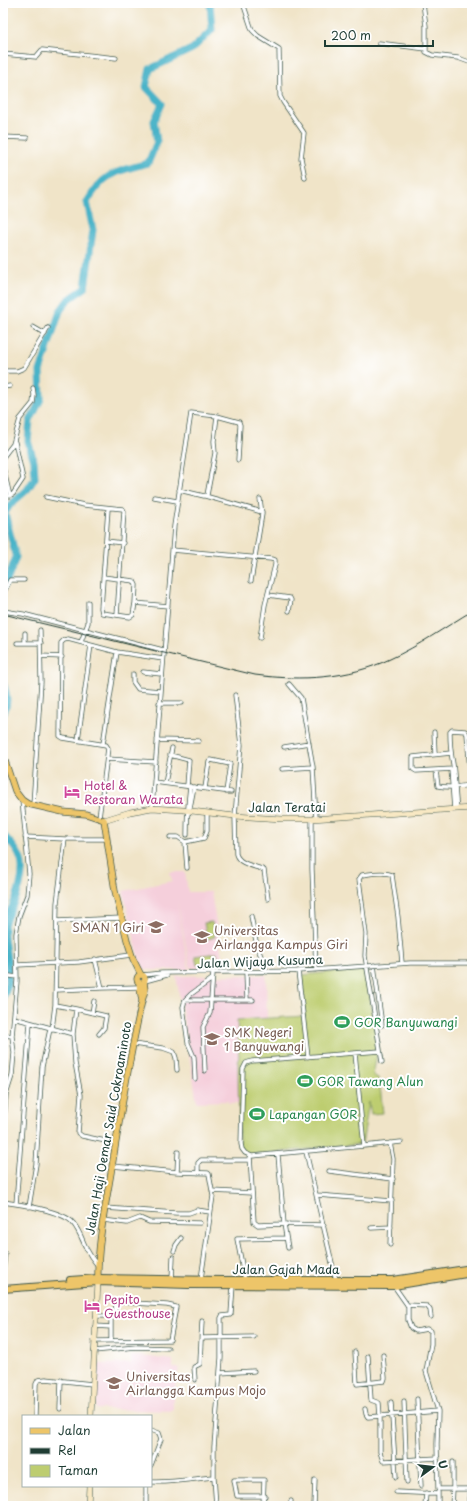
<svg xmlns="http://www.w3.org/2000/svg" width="475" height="1509" font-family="'Playpen Sans',sans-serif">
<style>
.built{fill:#f5cfdb}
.green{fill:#bdcd70;stroke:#6e8552}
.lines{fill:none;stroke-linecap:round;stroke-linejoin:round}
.river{stroke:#4ab3c8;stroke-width:7}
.street-casing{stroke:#3e564a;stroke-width:5}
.secondary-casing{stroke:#3e564a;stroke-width:6}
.primary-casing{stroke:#3e564a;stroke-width:7}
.highway-casing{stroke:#3e564a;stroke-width:8}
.street{stroke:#fff;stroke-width:3.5}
.secondary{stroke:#f8e8c3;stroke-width:5}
.primary{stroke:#edc569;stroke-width:5.5}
.highway{stroke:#edc569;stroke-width:6}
.rail{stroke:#1f3d34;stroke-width:1}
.labels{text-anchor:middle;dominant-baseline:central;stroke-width:4;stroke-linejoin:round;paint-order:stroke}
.hotel-label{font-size:12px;fill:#b23c85;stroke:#fff;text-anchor:start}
.street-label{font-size:12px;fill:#1f3d34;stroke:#fff}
.education-label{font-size:12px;fill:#785e54;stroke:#fff;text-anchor:start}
.leisure-label{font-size:12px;fill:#27864d;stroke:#fff;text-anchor:start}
</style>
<rect width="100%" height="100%" fill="#fff"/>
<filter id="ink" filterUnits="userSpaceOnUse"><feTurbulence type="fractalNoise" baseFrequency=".025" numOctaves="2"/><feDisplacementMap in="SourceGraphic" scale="8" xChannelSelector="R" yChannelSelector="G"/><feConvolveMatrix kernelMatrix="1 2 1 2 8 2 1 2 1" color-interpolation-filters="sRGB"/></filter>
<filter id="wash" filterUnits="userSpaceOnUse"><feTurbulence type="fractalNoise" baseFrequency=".012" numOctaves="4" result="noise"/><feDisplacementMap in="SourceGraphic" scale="16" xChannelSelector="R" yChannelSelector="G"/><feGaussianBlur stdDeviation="0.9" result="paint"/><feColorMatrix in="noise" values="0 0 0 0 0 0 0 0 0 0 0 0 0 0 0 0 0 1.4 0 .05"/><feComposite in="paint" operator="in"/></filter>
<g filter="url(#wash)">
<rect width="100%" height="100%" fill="#f0e4c8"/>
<path class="built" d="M170 872H185L188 892H211L224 969 190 968 177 899 189 970H152L144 969 140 963 123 891 172 881Z
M266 975 267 1018 237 1020 239 1058 238 1059V1103H228V1101L197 1102 176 976Z
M131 1356 149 1357 173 1360V1368H179L173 1398V1411L96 1409 98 1364 131 1363Z"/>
<path class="green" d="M212 922 215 937 207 939 204 923Z
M217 953 218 963 197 965 195 956Z
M366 969 378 1049 373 1075 378 1078 379 1082 372 1083V1087L380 1086 383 1113 371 1114 369 1102 362 1144 250 1155 242 1153 239 1145 238 1059 239 1058 237 1020 305 1016 301 975Z"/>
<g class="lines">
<path class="river" d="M3 587 7 581 16 557 5 513 10 505 27 490 35 478 34 461 28 441 30 421 41 399 40 371 60 311 68 300 85 288 93 230 87 202C105 171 116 172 148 163L157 142 154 121 162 104 146 87 150 69 192 49 212 30 210 3
M3 683C7 694 9 704 3 714
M3 835C10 842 18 850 21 860 25 875 18 894 12 907 9 913 4 921 4 927 2 950 16 976 3 997"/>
</g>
</g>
<g filter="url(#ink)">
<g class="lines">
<defs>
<path id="street" d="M243 3 252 30 258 36 279 49 280 96 283 102 304 133 301 158 305 178
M423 3 426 26V52L432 55 458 58 472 63
M379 43 426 49
M3 54 36 57 42 50 116 58
M3 137 27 138
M33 327 45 334
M3 371H17L24 368 48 328
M3 387 10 386
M3 457 13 444 20 419 33 403 34 395 33 388
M3 467 10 496
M179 490 204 496 207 495 215 453 214 441 217 416
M205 496 262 512
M46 497 84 505 123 509 124 511 117 615
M154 497 177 501
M3 498 13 494 23 479 15 442
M108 509 101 608 102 613 130 617 133 615 135 603 168 606
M106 541 123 543
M172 550 271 559 275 560V565L265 605 260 638
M103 577 134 581 136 585 135 603
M251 581 262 514 260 499
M3 594 10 580H24
M268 595 290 598 291 600 289 611
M3 611 23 614 163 650
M25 633V643
M81 642 88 623V602
M17 643H41
M41 656 62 657
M143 672 161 674
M133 674V682L138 689 160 691
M289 684 301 698 313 767 316 818
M235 695 241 745 235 816 236 854C239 865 256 866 264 870L268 899
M159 703H182
M434 732 435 754
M78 740 91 645
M157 740 199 741
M103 744 117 652
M284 747 309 743
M451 753 413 757V769L416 771 453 769
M170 755 189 760 187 786
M107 759 156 762
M282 769 313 767
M451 769 454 809
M436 771 438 786C447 788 463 787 471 784L467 734 465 731 452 730 450 732C450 743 451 754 453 764 455 779 455 794 457 809
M154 782 231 792
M165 783 172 748
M205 788 209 762 211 760 230 764 226 792
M33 805 41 682 40 630
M152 808 174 526 191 413 217 416 239 422 240 425 238 460
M189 813 194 787
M99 818 108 748 106 745 63 738 60 736 61 643 64 640 68 639 117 652 163 659
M312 819V869L316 970
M187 835C187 818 188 803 190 786
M25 837 65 839H106
M170 837H178L185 842 204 838 207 831V813
M65 839 57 903 55 1005 76 1009 73 1034
M185 842 187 868
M251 916 257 946 267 972
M57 921 122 918
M95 959 102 988 139 987
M17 965 79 962 131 955
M374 965 382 1025
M298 971 308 1057
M246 972 247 1000
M3 975 17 977
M143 975 162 973 298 971 410 963H472
M145 981 167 975
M56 990 102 988
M185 1000 191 994 212 979
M76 1009 106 1016 104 1028 99 1034
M92 1013 94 1001
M14 1018 73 1034 75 1063 81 1095 78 1133 82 1136 115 1143
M52 1029 55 1005
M3 1035 12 1036
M133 1044 163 1048 174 1052 176 1058 177 1070
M355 1053 364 1146 252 1156 245 1153 242 1149 241 1144 243 1069 246 1063 252 1061 380 1051
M382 1062 365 956 366 934 359 879 362 875C370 874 385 871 392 875L398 917 402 963
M205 1071 203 1027 210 1013 213 973
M195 1079 194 1057 188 1043 183 1007 185 1000H253
M3 1133 6 1095 12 1076 14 1053 12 1036 17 981 16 934 19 916 27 895 29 874 22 800
M364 1146 401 1142
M306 1152 336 1280
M278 1155 284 1224 324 1225
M250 1156 254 1222 258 1225 284 1224 288 1248
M112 1166 177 1172 208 1173 209 1174 213 1196 201 1279
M329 1171 393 1179
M177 1172 178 1152
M198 1173V1163L201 1160H250
M212 1191 252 1193
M317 1195 392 1201
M3 1202C18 1204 64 1211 73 1223 79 1230 82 1239 86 1248 89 1254 93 1260 98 1266
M16 1204 30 1023
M29 1207 36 1164 42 1067 50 1029
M105 1208 176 1213H189L197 1210 210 1212
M103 1220 127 1223 140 1218 149 1222 200 1223
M371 1228 391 1227
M390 1245 393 1159 390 1143
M3 1251 5 1254 3 1272
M174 1251 176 1245 181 1238
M172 1280 173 1257
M245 1280 237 1239 286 1238
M394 1286 408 1306V1320L411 1328 416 1331 427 1329 431 1331V1344L426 1371 438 1411 437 1444 438 1489H453L452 1506
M407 1305 427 1306 430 1310 431 1317
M111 1316V1340
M95 1326 111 1327
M202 1338 254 1337
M94 1341 170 1340 176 1307 167 1305 118 1302 116 1304 115 1312 113 1316H96
M94 1351 136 1347 168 1348
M355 1352 357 1384 384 1381 385 1378 383 1355
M368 1356 371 1400 379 1403 380 1416 438 1411
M220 1373 254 1371
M195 1380 194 1367 200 1364V1362L202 1321
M417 1399 421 1486
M404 1401 407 1482
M391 1402 396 1477
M60 1409 61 1380
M365 1409 366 1414 368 1417 380 1416V1452L383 1461 438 1458
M35 1416 36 1384 38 1380 46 1379 92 1384
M151 1430 159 1433 161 1439 151 1465
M453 1462V1489H472
M151 1482C172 1483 193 1479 214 1477
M146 1486V1506
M396 1492 438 1494
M216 1506 214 1477V1447L221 1358V1318L222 1316 230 1315 231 1314 233 1285
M263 1506 264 1480H234L237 1496H265
M290 1506 291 1501
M314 1506 315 1480
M425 1506 426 1493
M438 1506V1492
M469 1506V1489"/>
<path id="secondary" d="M104 820 130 812 152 808 183 810 235 816 282 819H312L472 808
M91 1416 98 1282
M88 1506 89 1486"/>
<path id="primary" d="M3 755 15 791 22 800 28 804 63 812 86 814 104 820 115 891 127 940 133 959 141 975
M137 979a4 4 0 1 1 8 0a4 4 0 1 1-8 0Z
M142 1001 145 990 144 982
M98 1282C97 1246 105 1209 111 1173 120 1116 129 1058 142 1001L139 983"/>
<path id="highway" d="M70 1280 98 1278 222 1280H393L472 1268
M3 1289 98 1282 188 1285 394 1286 472 1273"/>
</defs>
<use href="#street" class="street-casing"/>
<use href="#secondary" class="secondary-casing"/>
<use href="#primary" class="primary-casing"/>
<use href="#highway" class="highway-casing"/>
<use href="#street" class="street"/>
<use href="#secondary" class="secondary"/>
<use href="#primary" class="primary"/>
<use href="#highway" class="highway"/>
<path class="rail" d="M3 614 255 675C301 681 348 679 390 659 419 646 445 627 472 611"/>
</g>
</g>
<defs>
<symbol id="hotel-bare" viewBox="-9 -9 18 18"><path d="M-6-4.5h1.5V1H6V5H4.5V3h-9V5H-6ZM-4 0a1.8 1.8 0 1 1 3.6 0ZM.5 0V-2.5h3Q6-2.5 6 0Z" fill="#d1479c" stroke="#fff" stroke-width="2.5" paint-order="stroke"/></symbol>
<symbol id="school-bare" viewBox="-9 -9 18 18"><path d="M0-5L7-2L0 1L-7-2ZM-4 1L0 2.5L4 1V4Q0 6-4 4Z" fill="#8d6e63" stroke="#fff" stroke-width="2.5" paint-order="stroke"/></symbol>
<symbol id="university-bare" viewBox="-9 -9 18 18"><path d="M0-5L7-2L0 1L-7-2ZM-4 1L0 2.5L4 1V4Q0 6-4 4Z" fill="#8d6e63" stroke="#fff" stroke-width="2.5" paint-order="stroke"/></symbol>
<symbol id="stadium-bare" viewBox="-9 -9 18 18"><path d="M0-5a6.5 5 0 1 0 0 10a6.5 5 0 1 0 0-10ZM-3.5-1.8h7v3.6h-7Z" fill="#2e9e5b" stroke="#fff" stroke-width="2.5" paint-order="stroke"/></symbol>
</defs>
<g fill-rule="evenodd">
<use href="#hotel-bare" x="61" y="781" width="22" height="22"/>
<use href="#school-bare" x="145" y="916" width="22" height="22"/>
<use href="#university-bare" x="191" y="926" width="22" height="22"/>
<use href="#stadium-bare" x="331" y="1011" width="22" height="22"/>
<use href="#school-bare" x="201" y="1028" width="22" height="22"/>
<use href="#stadium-bare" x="294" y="1070" width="22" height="22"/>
<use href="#stadium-bare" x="246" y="1103" width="22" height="22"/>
<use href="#hotel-bare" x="81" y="1295" width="22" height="22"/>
<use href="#university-bare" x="103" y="1372" width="22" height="22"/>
</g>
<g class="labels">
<g class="hotel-label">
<text x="84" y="785">Hotel &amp;<tspan x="84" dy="14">Restoran Warata</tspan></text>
<text x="104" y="1299">Pepito<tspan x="104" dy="14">Guesthouse</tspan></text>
</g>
<g class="street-label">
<text x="287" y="807">Jalan Teratai</text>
<text transform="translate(260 961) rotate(-2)">Jalan Wijaya Kusuma</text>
<text transform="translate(108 1128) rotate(-80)">Jalan Haji Oemar Said Cokroaminoto</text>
<text x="286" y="1269">Jalan Gajah Mada</text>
</g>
<g class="education-label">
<text x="144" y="927" text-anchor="end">SMAN 1 Giri</text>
<text x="214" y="930">Universitas<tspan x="214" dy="14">Airlangga Kampus Giri</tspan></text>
<text x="224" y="1032">SMK Negeri<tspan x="224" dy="14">1 Banyuwangi</tspan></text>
<text x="126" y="1376">Universitas<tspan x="126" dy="14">Airlangga Kampus Mojo</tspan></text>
</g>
<g class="leisure-label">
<text x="354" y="1022">GOR Banyuwangi</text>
<text x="317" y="1081">GOR Tawang Alun</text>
<text x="269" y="1114">Lapangan GOR</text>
</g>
</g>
<rect width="475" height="1509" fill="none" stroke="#fff" stroke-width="16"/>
<rect x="22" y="1415" width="130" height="72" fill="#ffffff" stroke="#a5b1ae"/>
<rect x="30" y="1428" width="20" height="6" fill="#edc569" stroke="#a5b1ae"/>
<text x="58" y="1435" font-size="12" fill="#1f3d34">Jalan</text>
<rect x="30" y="1448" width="20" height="6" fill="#1f3d34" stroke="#a5b1ae"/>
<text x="58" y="1455" font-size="12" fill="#1f3d34">Rel</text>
<rect x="30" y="1465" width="20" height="12" fill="#bdcd70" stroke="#a5b1ae"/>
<text x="58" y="1475" font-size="12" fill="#1f3d34">Taman</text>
<g transform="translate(433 1467) rotate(75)" stroke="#ffffff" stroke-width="3" paint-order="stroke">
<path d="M0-3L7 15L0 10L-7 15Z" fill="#1f3d34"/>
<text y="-6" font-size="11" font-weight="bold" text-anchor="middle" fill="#1f3d34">U</text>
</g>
<path d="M325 40v6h108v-6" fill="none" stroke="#1f3d34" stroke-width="2"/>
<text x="331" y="40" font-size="12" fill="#1f3d34" stroke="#ffffff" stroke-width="3" paint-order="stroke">200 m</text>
</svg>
